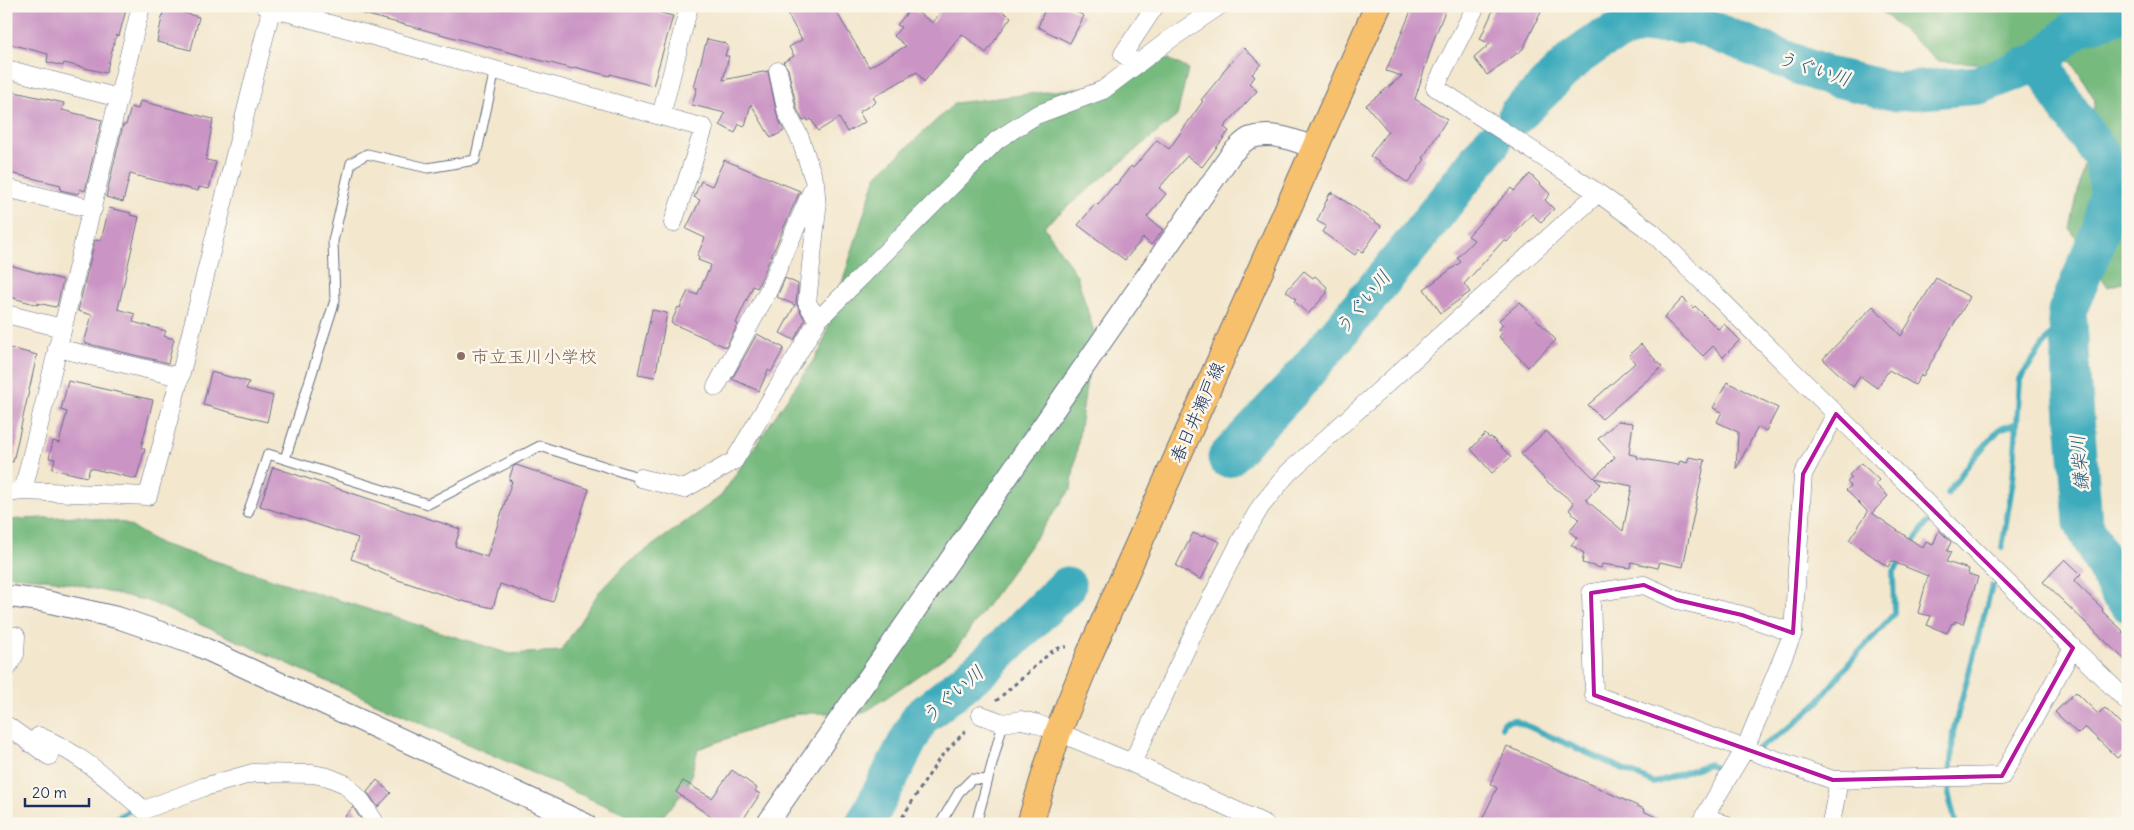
<svg xmlns="http://www.w3.org/2000/svg" width="2134" height="830" font-family="Delius,'Klee One',sans-serif">
<style>
.forest{fill:#76ba7e;stroke:#48746e}
.lines{fill:none;stroke-linecap:round;stroke-linejoin:round}
.stream{stroke:#3dabbc;stroke-width:6}
.river{stroke:#3dabbc;stroke-width:39}
.building{fill:#ca94c4;fill-rule:evenodd}
.service-casing{stroke:#676f85;stroke-width:11}
.minor-casing{stroke:#676f85;stroke-width:19}
.tertiary-casing{stroke:#676f85;stroke-width:23}
.primary-casing{stroke:#676f85;stroke-width:28}
.path{stroke:#676f85;stroke-width:3;stroke-dasharray:4 4;stroke-linecap:butt}
.service{stroke:#fff;stroke-width:9}
.minor{stroke:#fff;stroke-width:18}
.tertiary{stroke:#fff;stroke-width:21}
.primary{stroke:#f7c06c;stroke-width:26}
.marked{fill:none;stroke:#b5179e;stroke-width:4;stroke-linejoin:round}
.education-dot{fill:#8d6e63;stroke:#fbf7ec;stroke-width:2}
.labels{text-anchor:middle;dominant-baseline:central;stroke-width:5;stroke-linejoin:round;paint-order:stroke}
.education-label{font-size:18px;fill:#785e54;stroke:#fbf7ec;text-anchor:start}
.street-label{font-size:18px;fill:#1b2f5e;stroke:#fbf7ec}
.water-label{font-size:19px;font-style:italic;fill:#275a7f;stroke:#fbf7ec}
</style>
<rect width="100%" height="100%" fill="#fbf7ec"/>
<filter id="ink" filterUnits="userSpaceOnUse"><feTurbulence type="fractalNoise" baseFrequency=".02" numOctaves="2"/><feDisplacementMap in="SourceGraphic" scale="10" xChannelSelector="R" yChannelSelector="G"/><feConvolveMatrix kernelMatrix="1 2 1 2 8 2 1 2 1" color-interpolation-filters="sRGB"/></filter>
<filter id="wash" filterUnits="userSpaceOnUse"><feTurbulence type="fractalNoise" baseFrequency=".0096" numOctaves="4" result="noise"/><feDisplacementMap in="SourceGraphic" scale="20" xChannelSelector="R" yChannelSelector="G"/><feGaussianBlur stdDeviation="1.12" result="paint"/><feColorMatrix in="noise" values="0 0 0 0 0 0 0 0 0 0 0 0 0 0 0 0 0 1.4 0 .05"/><feComposite in="paint" operator="in"/></filter>
<g filter="url(#wash)">
<rect width="100%" height="100%" fill="#f3e7cd"/>
<path class="forest" d="M1878 6H2128V281L2108 287 2070 229 2087 149 2095 100 2072 62 2045 54 2007 65 1938 61 1879 9Z
M1161 55 1188 69 1177 116 1044 226 1077 276 1094 332 1071 489 955 650 864 713H799L698 749 688 787 662 817 635 819 148 601 54 580 6 575V520L78 516 125 523 161 544 510 654 561 651 599 592 624 566 721 496 821 349 876 176 955 103 1087 87Z"/>
<g class="lines">
<path class="stream" d="M1947 494 1970 462 2000 429 2017 423
M1910 547 1927 523
M2002 548 2013 480 2020 379 2067 311
M1502 727 1504 722 1514 720 1654 783 1709 764 1723 770 1728 767
M1756 750 1788 729 1817 703 1851 661 1894 614 1893 573 1903 557
M106 824 132 809 128 806
M1956 824 1949 797 1953 732 1992 586"/>
<path class="river" d="M2041 61 2063 101 2103 158 2110 194 2095 245 2067 311 2083 523 2119 593 2128 603
M1517 115 1574 59 1601 40 1627 28 1650 23 1695 24 1824 75 1897 92 1979 85 2041 61 2076 28 2128 11
M1227 458 1293 388 1410 247 1492 142
M865 824 920 718 987 664 1067 586"/>
</g>
<g id="blocks">
<path class="building" d="M6 6H127L119 36 116 35 106 73 64 63 63 66 47 62 48 54 6 43Z
M361 6H633L673 16 653 86 610 74V76L574 67 573 69 360 13Z
M783 6H833L869 67 906 46 894 36 901 27 897 25 911 8 933 23 944 6H989L995 11 997 8 1011 17 986 53 962 34 924 82 917 72 873 97 876 102 859 112 865 122 847 132 839 118 818 131 811 119 808 121 807 118 803 121 797 109 788 69 783 62 794 56 789 47 802 40Z
M1046 6H1065L1084 16 1070 43 1038 27Z
M1413 6H1447L1434 39 1415 99 1447 119 1423 158 1425 159 1408 183 1370 156 1388 131 1366 105 1402 76 1386 71Z
M1495 6H1544L1523 49 1487 75 1474 58 1490 44 1480 39Z
M164 8 199 17 191 50 157 42Z
M707 39 725 43 728 46 725 56H729L723 80 768 71 777 115 784 131 771 138 751 104 745 126 739 124 735 133 720 125 725 113 692 105 697 88 694 87Z
M1244 48 1261 64 1252 74 1255 77 1249 83 1257 91 1224 127 1229 131 1202 167 1187 156 1159 188 1166 194 1147 217 1163 230 1151 245 1143 238 1125 260 1078 225 1096 203 1098 205 1115 184 1116 185 1131 166 1133 168 1157 140 1169 149 1203 101 1201 100 1221 76 1224 70Z
M6 90 64 103 62 110 102 120 85 191 80 189 78 194 60 190 61 185 6 172Z
M140 101 213 119 206 160 216 162 209 189 199 187 198 191 130 174 123 202 106 197 123 125H126L131 107 138 109Z
M724 160 800 191 758 286 757 288 753 286 736 323 738 324 726 347 671 323 678 307 680 308 688 291 697 295 711 265 698 260 699 257 697 256 705 238 686 229 700 200 694 197 701 181 712 186Z
M1530 174 1550 194 1545 200 1554 209 1541 222 1532 214 1507 242 1504 240 1464 284 1470 292 1441 313 1424 289 1461 262 1457 258 1474 240 1468 236 1511 188 1514 191Z
M1332 192 1381 226 1363 252 1359 249 1355 255 1322 232 1326 226 1317 221 1330 193 1332 194Z
M109 208 131 213 130 215 139 217 118 309 135 314 133 322 166 331 164 336 174 339 168 363 84 343 92 315 78 311 95 240 101 241Z
M6 264 63 280 57 306 55 307 38 303V305L6 296Z
M1304 271 1313 278 1315 276 1327 287V293L1308 314 1294 301 1296 299 1286 291Z
M785 278 798 284 796 303 805 320 794 340 780 333 795 305 777 297Z
M1936 278 1970 297 1923 376 1921 375 1915 385 1889 370 1877 388 1860 376 1853 387 1823 359 1873 306 1901 336Z
M1683 298 1693 308 1695 306 1718 329 1724 324 1740 340 1723 357 1713 346 1703 356 1664 318Z
M1520 302 1556 340 1528 367 1499 337 1502 333 1498 329 1503 325 1499 320Z
M652 310 667 313 655 377 638 374Z
M757 334 784 348 771 372 768 370 759 391 732 379Z
M1641 344 1662 367 1602 419 1588 405 1635 363 1629 355Z
M6 347 37 355 13 462 6 461Z
M211 372 249 382 246 389 273 396 267 422 203 405Z
M68 381 153 400 141 448 145 449 136 479 90 468 87 477 52 469 55 459 49 458 53 441 59 443 67 412 61 410Z
M1727 382 1778 408 1766 431 1758 427 1736 469 1738 432 1717 422 1722 412 1713 408Z
M1618 421 1633 423 1629 454 1638 456 1637 458 1678 465 1680 461 1687 463 1689 457 1705 460 1683 567 1660 562 1658 568 1631 562 1630 568 1602 564 1601 568 1582 563 1584 553 1571 545 1577 538 1569 531 1579 519 1569 510 1574 503 1546 481 1521 454 1546 431 1594 478 1615 457 1598 439ZM1594 478 1632 486 1623 531 1586 500 1600 484Z
M1485 434 1489 438 1491 437 1511 457 1492 473 1471 449Z
M1861 463 1879 480 1875 484 1888 496 1872 513 1923 548 1926 542 1933 545 1939 530 1951 542 1947 551 1951 552 1946 562 1969 569 1968 574 1978 577 1963 624 1955 621 1954 624 1952 623 1947 633 1927 625 1931 616 1918 613 1928 576 1891 561 1888 567 1849 540 1868 512 1846 490 1851 486 1847 482 1852 478 1849 475Z
M516 465 589 489 553 602 500 584 493 608 462 601 395 579 368 567V565L351 559 358 538 260 506 273 467 460 529 455 546 487 557 512 481 509 480 513 467Z
M1193 533 1203 537 1204 535 1220 542 1201 580 1176 566Z
M2065 559 2081 574 2074 581 2103 609 2102 611 2123 631 2122 633 2128 638V663L2043 582Z
M2076 692 2098 714 2105 708 2128 731V748L2117 758 2085 727 2078 734 2055 712Z
M1507 746 1644 809 1643 811 1671 824H1480L1497 788 1490 784Z
M732 770 757 788 755 791 760 794 740 824H721L676 792 683 781 712 798Z
M377 780 391 793 378 807 367 792Z
M353 807 362 821 359 824H338Z"/>
</g>
</g>
<g filter="url(#ink)">
<use href="#blocks" fill-opacity="0" stroke="#676f85" stroke-width="1"/>
<g class="lines">
<defs>
<path id="service" d="M285 459 335 300 333 241 351 163 367 154 428 168 475 160 495 70
M248 513 268 454 428 504 540 446 641 478
M940 824 959 792 972 779 987 780
M976 824 1003 723"/>
<path id="minor" d="M265 6 704 128 673 223
M1476 6 1435 87 1598 193 1653 233 2128 702
M1138 64 1123 54 1155 6
M6 69 119 98
M778 71 787 113 800 138 815 183 817 209 807 303 818 320
M661 116 689 6
M6 188 93 209
M6 314 62 328
M57 348 180 377
M716 387 768 291 814 186
M641 478 684 489 734 461 818 320 997 140 1036 115 1103 90 1169 40 1219 6
M23 491 141 6
M6 493 23 491 148 496 180 377 272 6
M1793 633 1742 615 1677 600 1644 585 1591 593 1594 695 1833 780 2002 776 2073 648
M6 635 16 636 15 654 6 670
M981 715 1003 723 1021 720 1035 723 1058 732 1132 763 1265 824
M6 725 49 756
M31 744 39 736C79 752 112 783 144 810L204 787 253 773 313 774 328 777 345 784 362 802 376 824
M1132 763 1195 630 1241 540 1261 506 1288 473 1598 193
M1704 816 1724 824
M1700 824 1745 749 1793 633 1803 474 1836 414
M1831 824 1839 780"/>
<path id="tertiary" d="M6 596 44 601 119 618 197 645 585 824
M767 824 1232 153C1237 149 1244 140 1250 138 1272 131 1294 140 1315 148"/>
<path id="primary" d="M1030 824 1058 732 1090 653 1378 6"/>
</defs>
<use href="#service" class="service-casing"/>
<use href="#minor" class="minor-casing"/>
<use href="#tertiary" class="tertiary-casing"/>
<use href="#primary" class="primary-casing"/>
<path class="path" d="M996 701 1051 652 1061 647H1067
M898 824 939 759 968 728"/>
<use href="#service" class="service"/>
<use href="#minor" class="minor"/>
<use href="#tertiary" class="tertiary"/>
<use href="#primary" class="primary"/>
</g>
</g>
<path class="marked" d="M1836 414 2073 648 2002 776 1833 780 1594 695 1591 593 1644 585 1677 600 1742 615 1793 633 1803 474Z"/>
<circle class="education-dot" cx="461" cy="356" r="5"/>
<g class="labels">
<g class="education-label">
<text x="471" y="356">市立玉川小学校</text>
</g>
<g class="street-label">
<text transform="translate(1197 412) rotate(-66)">春日井瀬戸線</text>
</g>
<g class="water-label">
<text transform="translate(1814 68) rotate(18)">うぐい川</text>
<text transform="translate(1362 302) rotate(-51)">うぐい川</text>
<text transform="translate(2079 463) rotate(-95)">鎌柴川</text>
<text transform="translate(952 694) rotate(-41)">うぐい川</text>
</g>
</g>
<rect width="2134" height="830" fill="none" stroke="#fbf7ec" stroke-width="25"/>
<path d="M25 798v8h64v-8" fill="none" stroke="#1b2f5e" stroke-width="2.5"/>
<text x="32" y="798" font-size="15" fill="#1b2f5e" stroke="#fbf7ec" stroke-width="4" paint-order="stroke">20 m</text>
</svg>
